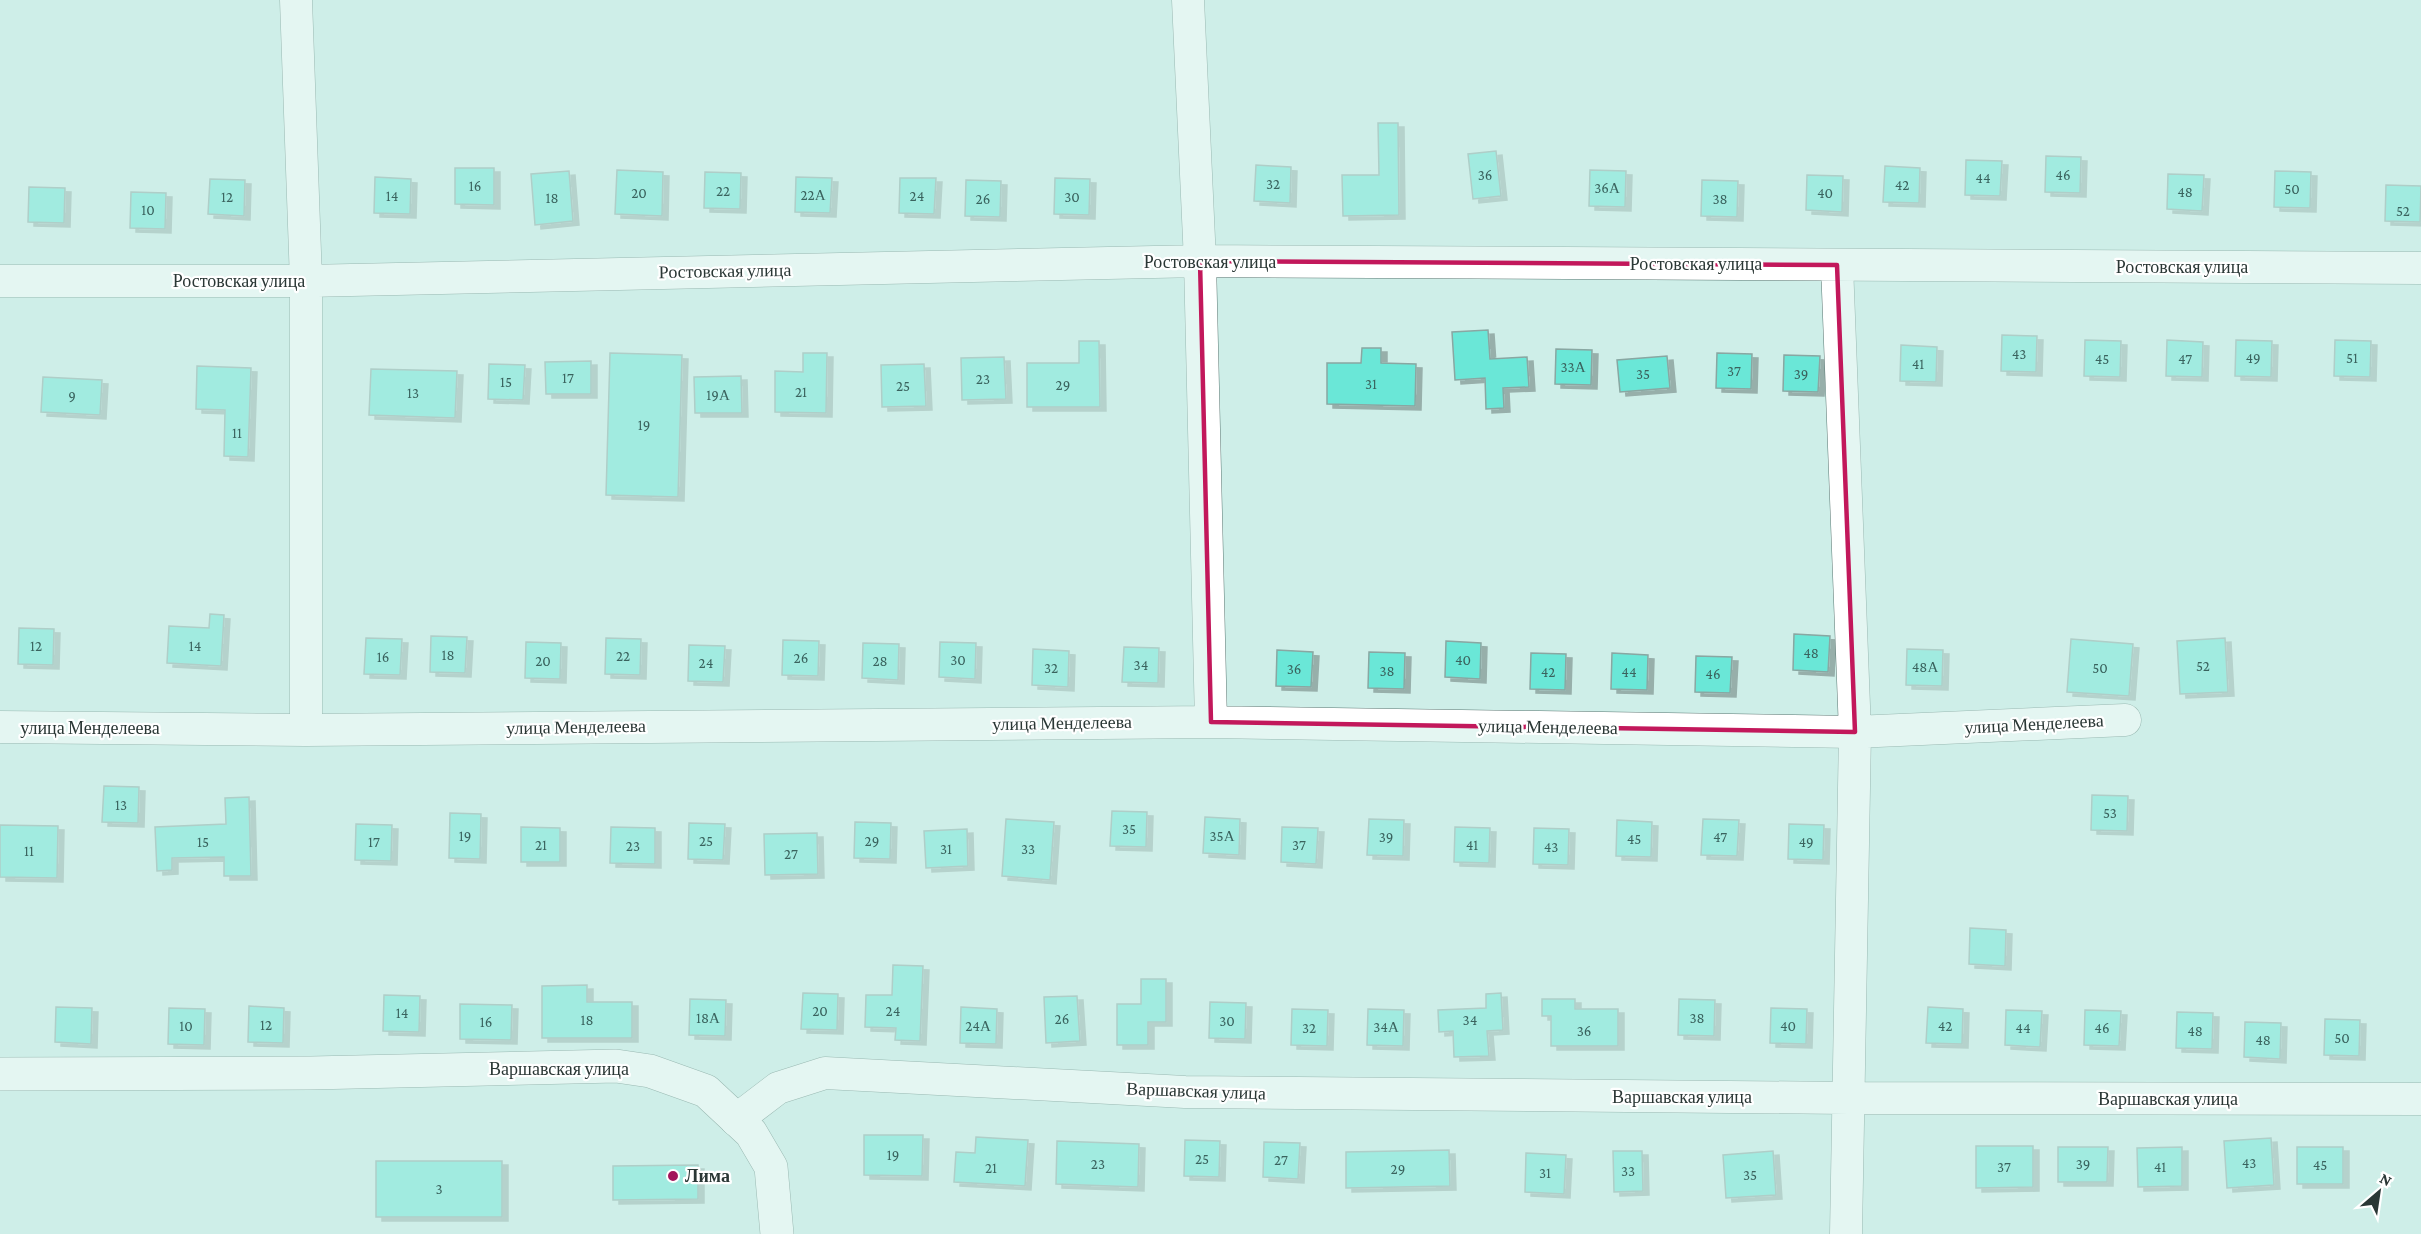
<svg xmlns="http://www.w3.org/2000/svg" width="2421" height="1234" font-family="'Crimson Pro',serif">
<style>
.building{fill:#6be7d7;stroke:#89a7a2;stroke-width:1.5;filter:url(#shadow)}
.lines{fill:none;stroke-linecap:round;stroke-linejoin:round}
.street-casing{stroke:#5b7873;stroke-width:33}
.secondary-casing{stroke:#5b7873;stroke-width:34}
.street{stroke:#fff;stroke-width:32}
.secondary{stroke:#fff;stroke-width:33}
.marked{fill:none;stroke:#c2185b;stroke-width:4.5;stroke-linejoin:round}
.poi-dot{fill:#a2155b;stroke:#fff;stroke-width:2}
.labels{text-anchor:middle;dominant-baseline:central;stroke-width:4.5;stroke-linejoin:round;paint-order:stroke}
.number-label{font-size:15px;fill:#3a635e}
.street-label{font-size:18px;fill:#2a3735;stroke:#fff}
.poi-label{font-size:18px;font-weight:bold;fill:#2a3735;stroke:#fff;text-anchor:start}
</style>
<defs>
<filter id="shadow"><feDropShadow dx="6" dy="4" stdDeviation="0" flood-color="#0004"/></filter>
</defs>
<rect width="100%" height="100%" fill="#ceeee8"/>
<path class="building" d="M1378 123H1398L1399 215 1343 216 1342 175H1379Z
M1496 151 1501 196 1473 199 1468 154Z
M2046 156 2081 157 2080 193 2045 192Z
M1966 160 2002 161 2000 196 1965 195Z
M1256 165 1291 167 1290 203 1254 201Z
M1885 166 1920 168 1919 203 1883 202Z
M455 168H494V205L455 204Z
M617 170 663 172 662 216 615 214Z
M1590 170 1626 171 1625 207 1589 206Z
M569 171 573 221 535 225 531 174Z
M2275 171 2311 172 2310 208 2274 207Z
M705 172 741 173 740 209 704 208Z
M2168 174 2204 175 2202 211 2167 209Z
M1807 175 1843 176 1842 212 1806 210Z
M375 177 411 179 410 214 374 213Z
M796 177 832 178 830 213 795 212Z
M900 178H936L934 214 899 213Z
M1055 178 1090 179 1089 215 1054 214Z
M210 179 245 180 244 216 208 214Z
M966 180 1001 181 1000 217 965 216Z
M1702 180 1738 181 1737 217 1701 216Z
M2386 185 2421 186 2420 222 2385 221Z
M29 187 65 188 64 223 28 222Z
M131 192 166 193 165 229 130 228Z
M1488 330 1490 359 1527 357 1529 387 1503 388 1504 408 1486 409 1485 378 1455 380 1452 332Z
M2002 335 2037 336 2036 372 2001 371Z
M2085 340 2121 341 2120 377 2084 376Z
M2167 340 2203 342 2202 377 2166 376Z
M2236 340 2272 341 2271 377 2235 376Z
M2335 340 2371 341 2370 377 2334 376Z
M1079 341H1099L1100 407H1027V363H1079Z
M1901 345 1937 347 1936 382 1900 381Z
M1362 348H1381V363L1416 364 1415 406 1327 404V363H1361Z
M1556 349 1592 350 1591 385 1555 384Z
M610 353 682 355 678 497 606 495Z
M803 353H827L826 413 775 412V371L803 372Z
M1717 353 1752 354 1751 389 1716 388Z
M1784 355 1820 356 1818 392 1783 391Z
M1667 356 1670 388 1620 392 1617 360Z
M1004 357 1006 399 962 400 961 358Z
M591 361V394H546L545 362Z
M489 364 525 365 523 400 488 399Z
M924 364 926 406 882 407 881 365Z
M197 366 251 368 248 457 224 456 225 410 196 409Z
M371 369 457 371 455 418 369 415Z
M741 376 742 413H695L694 377Z
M43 377 102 380 100 415 41 412Z
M210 614 224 615 221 666 167 663 169 626 209 628Z
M19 628 54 629 53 665 18 664Z
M1794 634 1830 636 1828 672 1793 670Z
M431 636 467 637 465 673 430 672Z
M366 638 402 639 400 675 364 674Z
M606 638 641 639 640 675 605 674Z
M2225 638 2228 692 2180 694 2177 641Z
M2071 639 2133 644 2129 696 2067 692Z
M783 640 819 641 818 676 782 675Z
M1446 641 1481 643 1480 679 1445 677Z
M526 642 561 643 560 679 525 678Z
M940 642 976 643 975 679 939 677Z
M863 643 899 644 898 680 862 678Z
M689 645 725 646 723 682 688 681Z
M1124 647 1159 648 1158 683 1122 682Z
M1033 649 1069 651 1068 687 1032 685Z
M1907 649 1943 650 1942 686 1906 685Z
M1277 650 1313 652 1311 687 1276 686Z
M1369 652 1405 653 1404 689 1368 688Z
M1531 653 1566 654 1565 690 1530 689Z
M1612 653 1648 655 1647 690 1611 689Z
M1696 656 1732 657 1730 693 1695 692Z
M104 786 139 787 138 823 102 822Z
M2092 795 2128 796 2127 831 2091 830Z
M249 797 251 876H224V857L172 858V870L157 871 155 827 226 824 225 798Z
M1112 811 1147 812 1146 847 1110 846Z
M450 813 481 814 480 859 449 858Z
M1205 817 1240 819 1239 855 1203 853Z
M1006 819 1054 822 1050 880 1002 876Z
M1369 819 1404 820 1403 856 1367 855Z
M1703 819 1739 820 1737 856 1701 855Z
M1617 820 1652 822 1651 857 1616 856Z
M855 822 891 823 890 859 854 858Z
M689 823 725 824 723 860 688 859Z
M356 824 392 825 391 861 355 860Z
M1789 824 1824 825 1823 860 1788 859Z
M0 825 58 826 57 878 0 877Z
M521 827 560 828V862H521Z
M611 827 655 828V864L610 863Z
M1282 827 1318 828 1316 864 1281 862Z
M1455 827 1490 828 1489 863 1454 862Z
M1534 828 1569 829 1568 865 1533 864Z
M967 829 968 866 926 868 924 831Z
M817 833 818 874 765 875 764 834Z
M1970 928 2006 930 2005 966 1969 964Z
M893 965 923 966 920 1041 895 1040 896 1028 865 1027 866 995H892Z
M1141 979H1166V1022H1148V1045H1117V1004H1141Z
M587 985V1002H632V1038H542V986Z
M803 993 838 994 837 1030 801 1029Z
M1501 993 1503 1030 1487 1031 1489 1056 1454 1057 1453 1031 1439 1032 1438 1010 1486 1008V994Z
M384 995 420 996 419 1032 383 1031Z
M1077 996 1080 1041 1046 1043 1044 997Z
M690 999 726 1000 725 1036 689 1035Z
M1542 999H1575V1009H1618V1046H1551V1016H1542Z
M1679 999 1715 1000 1714 1036 1678 1035Z
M1210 1002 1246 1003 1245 1039 1209 1038Z
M460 1004 512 1005 511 1040 460 1039Z
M249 1006 284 1008 283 1043 248 1042Z
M56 1007 92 1008 91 1044 55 1042Z
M961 1007 997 1009 996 1044 960 1043Z
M1928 1007 1963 1009 1962 1044 1926 1043Z
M169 1008 205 1009 204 1045 168 1044Z
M1771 1008 1807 1009 1806 1044 1770 1043Z
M1292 1009 1328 1010 1327 1046 1291 1045Z
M1368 1009 1404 1010 1403 1046 1367 1045Z
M2006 1010 2042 1011 2040 1047 2005 1045Z
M2085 1010 2121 1011 2119 1046 2084 1045Z
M2177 1012 2213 1013 2212 1049 2176 1048Z
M2325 1019 2360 1020 2359 1056 2324 1055Z
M2245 1022 2281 1023 2280 1059 2244 1057Z
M864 1135H923L922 1176 864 1175Z
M976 1137 1028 1140 1025 1186 954 1182 956 1152 975 1153Z
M2271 1138 2274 1185 2227 1188 2224 1141Z
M1185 1140 1220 1141 1219 1177 1184 1176Z
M1057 1141 1139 1144 1138 1187 1056 1184Z
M1264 1142 1300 1143 1298 1179 1263 1177Z
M1976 1146H2033V1187L1976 1188Z
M2058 1147H2108L2107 1182H2058Z
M2182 1147V1186L2138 1187 2137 1148Z
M2297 1147H2343V1184H2297Z
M1449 1150 1450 1186 1346 1188V1152Z
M1613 1151H1642L1643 1191 1614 1192Z
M1773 1151 1776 1195 1726 1198 1723 1155Z
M1526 1153 1566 1155 1564 1194 1525 1192Z
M376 1161H502V1217H376Z
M698 1165V1199L613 1200V1166Z"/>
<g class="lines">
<defs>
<path id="street" d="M296 0 306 281V730
M1188 0 1200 261 1211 722
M1837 265 1855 732 1846 1234
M0 281H306L1200 261 2421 268
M0 727 306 730 1211 722 1855 732 2125 720
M736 1120 778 1088 825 1073 1185 1092 1849 1098 2421 1099"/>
<path id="secondary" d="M0 1074 311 1073 616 1066 650 1071 706 1091 751 1133 771 1167 777 1234"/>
</defs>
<use href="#street" class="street-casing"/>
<use href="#secondary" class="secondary-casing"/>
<use href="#street" class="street"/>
<use href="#secondary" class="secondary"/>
</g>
<path d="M0 0H2421V1234H0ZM1200 261 1837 265 1855 732 1211 722Z" fill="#ceeee8" fill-opacity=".55" fill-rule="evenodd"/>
<path class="marked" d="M1200 261 1837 265 1855 732 1211 722Z"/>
<circle class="poi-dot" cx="673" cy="1176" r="6"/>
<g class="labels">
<g class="number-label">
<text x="1485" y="175">36</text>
<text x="2063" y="175">46</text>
<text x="1983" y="178">44</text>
<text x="1273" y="184">32</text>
<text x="1902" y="185">42</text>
<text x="475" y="186">16</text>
<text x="1607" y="188">36А</text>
<text x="2292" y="189">50</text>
<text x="723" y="191">22</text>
<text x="2185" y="192">48</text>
<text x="639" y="193">20</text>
<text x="1825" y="193">40</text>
<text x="813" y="195">22А</text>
<text x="392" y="196">14</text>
<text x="917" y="196">24</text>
<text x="227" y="197">12</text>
<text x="1072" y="197">30</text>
<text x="552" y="198">18</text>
<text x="983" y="199">26</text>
<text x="1720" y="199">38</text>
<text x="148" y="210">10</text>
<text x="2403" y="211">52</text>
<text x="2019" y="354">43</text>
<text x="2253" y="358">49</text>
<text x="2352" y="358">51</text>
<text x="2102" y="359">45</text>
<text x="2185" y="359">47</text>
<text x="1918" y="364">41</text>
<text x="1573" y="367">33А</text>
<text x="1734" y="371">37</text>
<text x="1643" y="374">35</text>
<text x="1801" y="374">39</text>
<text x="568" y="378">17</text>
<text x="983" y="379">23</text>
<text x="506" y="382">15</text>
<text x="1371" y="384">31</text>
<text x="1063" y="385">29</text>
<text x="903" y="386">25</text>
<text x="801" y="392">21</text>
<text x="413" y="393">13</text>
<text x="718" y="395">19А</text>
<text x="72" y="396">9</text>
<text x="644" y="425">19</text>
<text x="237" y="433">11</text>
<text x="36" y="646">12</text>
<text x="195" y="646">14</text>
<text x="1811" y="653">48</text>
<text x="448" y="655">18</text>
<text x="623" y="656">22</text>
<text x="383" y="657">16</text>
<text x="801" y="658">26</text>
<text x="958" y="660">30</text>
<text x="1463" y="660">40</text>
<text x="543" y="661">20</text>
<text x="880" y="661">28</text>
<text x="706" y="663">24</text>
<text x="1141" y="665">34</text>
<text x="2203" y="666">52</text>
<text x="1925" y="667">48А</text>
<text x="1051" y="668">32</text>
<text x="2100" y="668">50</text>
<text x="1294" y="669">36</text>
<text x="1387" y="671">38</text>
<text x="1548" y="672">42</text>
<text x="1629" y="672">44</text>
<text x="1713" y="674">46</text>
<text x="121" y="805">13</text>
<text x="2110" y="813">53</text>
<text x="1129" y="829">35</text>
<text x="465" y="836">19</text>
<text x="1222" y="836">35А</text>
<text x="1386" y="837">39</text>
<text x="1720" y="837">47</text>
<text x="1634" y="839">45</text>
<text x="706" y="841">25</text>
<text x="872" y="841">29</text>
<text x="203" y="842">15</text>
<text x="374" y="842">17</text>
<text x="1806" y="842">49</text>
<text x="541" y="845">21</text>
<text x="1299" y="845">37</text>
<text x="1472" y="845">41</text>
<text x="633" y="846">23</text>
<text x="1551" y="847">43</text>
<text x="946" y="849">31</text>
<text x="1028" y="849">33</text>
<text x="29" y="851">11</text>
<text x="791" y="854">27</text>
<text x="820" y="1011">20</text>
<text x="893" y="1011">24</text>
<text x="402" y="1013">14</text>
<text x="708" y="1018">18А</text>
<text x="1697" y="1018">38</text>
<text x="1062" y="1019">26</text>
<text x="587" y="1020">18</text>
<text x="1470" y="1020">34</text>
<text x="1227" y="1021">30</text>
<text x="486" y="1022">16</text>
<text x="266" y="1025">12</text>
<text x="186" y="1026">10</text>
<text x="978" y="1026">24А</text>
<text x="1788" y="1026">40</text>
<text x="1945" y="1026">42</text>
<text x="1386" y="1027">34А</text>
<text x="1309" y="1028">32</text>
<text x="2023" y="1028">44</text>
<text x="2102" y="1028">46</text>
<text x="1584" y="1031">36</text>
<text x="2195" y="1031">48</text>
<text x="2342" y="1038">50</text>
<text x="2263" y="1040">48</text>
<text x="893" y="1155">19</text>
<text x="1202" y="1159">25</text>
<text x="1281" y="1160">27</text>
<text x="2249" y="1163">43</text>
<text x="1098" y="1164">23</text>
<text x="2083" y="1164">39</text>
<text x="2320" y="1165">45</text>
<text x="2004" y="1167">37</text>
<text x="2160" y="1167">41</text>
<text x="991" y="1168">21</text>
<text x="1398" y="1169">29</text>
<text x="1628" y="1171">33</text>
<text x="1545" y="1173">31</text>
<text x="1750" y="1175">35</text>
<text x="439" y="1189">3</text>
</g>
<g class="street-label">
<text x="1210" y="262">Ростовская улица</text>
<text x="1696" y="264">Ростовская улица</text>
<text x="2182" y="267">Ростовская улица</text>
<text transform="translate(725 271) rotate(-1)">Ростовская улица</text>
<text x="239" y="281">Ростовская улица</text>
<text transform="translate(1062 723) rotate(-1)">улица Менделеева</text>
<text transform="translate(2034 724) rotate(-3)">улица Менделеева</text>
<text transform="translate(576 727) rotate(-1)">улица Менделеева</text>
<text transform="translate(1548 727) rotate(1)">улица Менделеева</text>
<text x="90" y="728">улица Менделеева</text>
<text x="559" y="1069">Варшавская улица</text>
<text transform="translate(1196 1091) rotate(2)">Варшавская улица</text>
<text x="1682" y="1097">Варшавская улица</text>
<text x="2168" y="1099">Варшавская улица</text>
</g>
<g class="poi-label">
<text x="685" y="1176">Лима</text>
</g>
</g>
<g transform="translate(2379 1192) rotate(29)" stroke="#ffffff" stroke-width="4.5" paint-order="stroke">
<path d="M0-4.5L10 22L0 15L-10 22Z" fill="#2a3735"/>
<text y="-9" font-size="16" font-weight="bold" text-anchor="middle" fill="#2a3735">N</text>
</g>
</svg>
